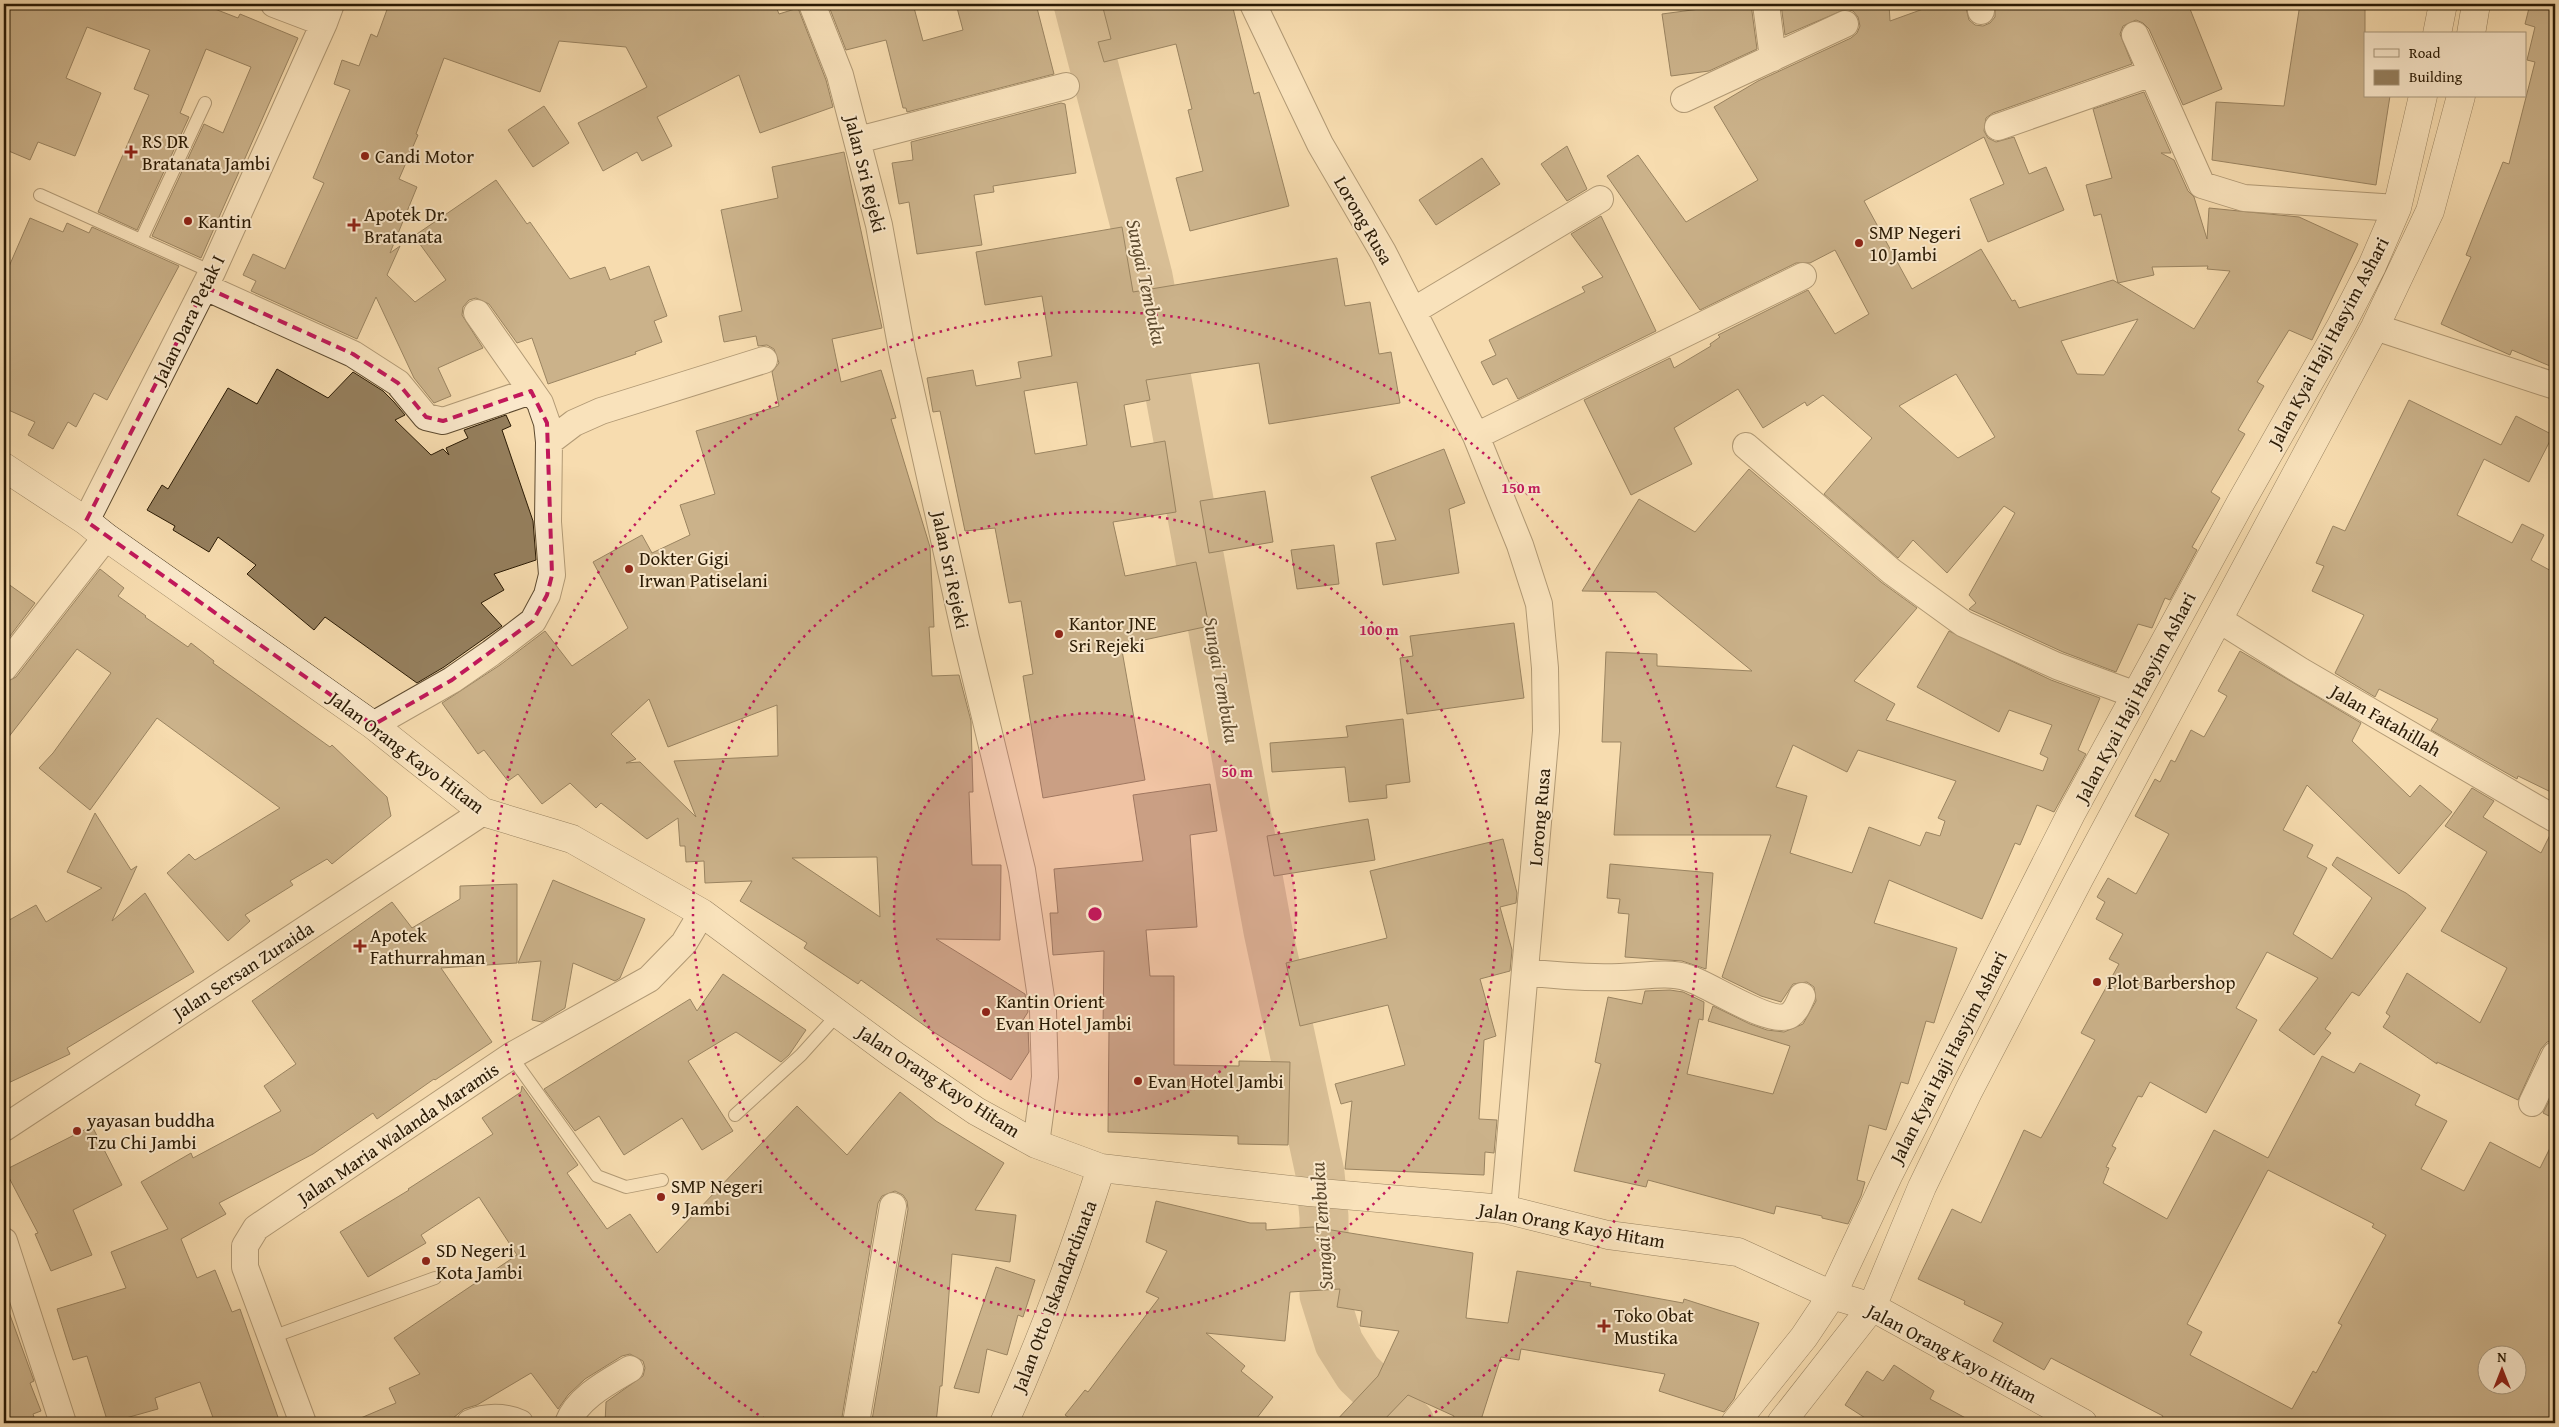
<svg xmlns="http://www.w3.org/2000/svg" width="2559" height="1427" font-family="'Gentium Book Plus',serif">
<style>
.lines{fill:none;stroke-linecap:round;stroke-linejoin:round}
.river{stroke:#b19a75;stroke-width:49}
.building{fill:#957f5d;stroke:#2a1a04;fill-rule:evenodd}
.lane-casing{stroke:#5d4a2f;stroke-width:14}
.street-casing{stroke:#5d4a2f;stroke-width:28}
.secondary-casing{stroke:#2a1a04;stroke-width:29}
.lane{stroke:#fae8cb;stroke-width:12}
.street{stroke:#fae8cb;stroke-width:26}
.secondary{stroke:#fae8cb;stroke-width:28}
.marked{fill:none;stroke:#c2185b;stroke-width:4;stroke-dasharray:10 6;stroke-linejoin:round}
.ring{fill:none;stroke:#c2185b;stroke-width:2.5;stroke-dasharray:2.5 5}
.poi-dot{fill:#8f2418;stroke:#fae8cb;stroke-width:2}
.labels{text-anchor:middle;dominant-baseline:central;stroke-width:4;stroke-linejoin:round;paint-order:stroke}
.poi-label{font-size:19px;fill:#2a1a04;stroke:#fae8cb;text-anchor:start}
.street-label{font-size:19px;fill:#2a1a04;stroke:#fae8cb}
.water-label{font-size:20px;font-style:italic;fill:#604d31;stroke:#fae8cb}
.centre{fill:#c2185b;stroke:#fae8cb;stroke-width:2.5}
.ring-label{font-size:15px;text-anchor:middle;font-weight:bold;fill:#c2185b;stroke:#fae8cb;stroke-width:4;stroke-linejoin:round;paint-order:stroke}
</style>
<rect width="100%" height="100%" fill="#f7dcaf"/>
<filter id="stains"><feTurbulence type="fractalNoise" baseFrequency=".004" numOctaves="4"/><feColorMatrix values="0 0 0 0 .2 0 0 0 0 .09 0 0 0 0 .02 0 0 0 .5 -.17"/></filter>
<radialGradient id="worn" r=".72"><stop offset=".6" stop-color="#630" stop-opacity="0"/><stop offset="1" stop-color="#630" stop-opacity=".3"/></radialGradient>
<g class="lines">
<path class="river" d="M1078 4 1148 276 1268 931 1320 1173 1324 1217V1295L1339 1343 1358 1373 1410 1423"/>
</g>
<path class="building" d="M4 4H202L238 18 240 14 298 38 201 258 152 236 204 124 223 133 251 67 206 49 180 113 189 117 137 230 98 212 149 95 134 89 150 50 87 27 66 78 101 93 75 156 38 142 30 160 4 149Z
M389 4H775L779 14 798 8 826 80 833 107 760 133 739 75 657 117 672 146 642 161 637 152 603 171 578 123 647 87 626 47 559 41 540 92 444 58 416 134 418 135 399 179 417 187 390 253 400 246 387 275 415 302 446 280 414 236 496 180 527 224 530 222 570 279 605 267 610 280 649 266 667 316 654 321 662 342 635 352 636 354 548 384 532 338 517 343 489 304 476 298 469 300 463 307 462 315 483 348 438 368 451 396 434 403 414 378 376 297 357 339 251 291 256 281 243 275 253 254 285 269 324 183 313 178 350 90 334 84 342 60 359 66 371 34 377 37Z
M828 4H913L923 41 963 30 956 4H1036L1054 74 907 112 906 108H903L886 40 846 50Z
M1102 4H1232L1254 94 1259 92 1289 206 1190 231 1176 178 1203 171 1188 110 1192 109 1176 44 1104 62 1098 42 1111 39Z
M1737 4H1751L1757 49 1709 71 1671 76 1662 14Z
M1781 4H1889L1890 21 1937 4H1965L1969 20 1975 25 1983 26 1990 23 1995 17V4H2188L2222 89 2183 105 2149 29 2143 23 2136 20 2123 26 2120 34 2132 64 1993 113 1986 118 1984 131 1988 138 1996 142 2014 137 2029 174 2046 167 2064 210 1988 242 1970 199 2004 184 1984 137 1864 201 1912 289 1981 249 2012 301 2015 300 2019 308 2113 280 2194 329 2230 271 2207 269 2208 266 2152 267 2154 275 2118 283 2101 214 2094 216 2086 185 2112 178 2093 109 2144 92 2171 153H2161L2174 160 2188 191 2194 197 2207 239 2209 208 2299 217 2358 244 2312 340 2289 330 2257 382 2264 386 2238 430 2245 434 2211 492 2220 498 2192 547 2197 550 2170 600 2165 598 2152 628 2138 624 2116 672 2063 652 1969 609 1976 603 1969 595 2015 513 2004 506 1947 573 1913 540 1898 558 1824 494 1872 438 1823 395 1807 406 1805 402 1763 428 1738 389 1674 428 1692 464 1631 495 1584 400 1670 358 1674 368 1711 346 1710 344 1720 337 1718 335 1808 290 1835 334 1869 314 1835 250 1810 263H1796L1700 310 1607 176 1638 155 1686 222 1758 180 1714 107 1758 81 1851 38 1857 33 1860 26 1858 17 1853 11 1846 9 1785 35ZM2138 319 2104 375 2077 374 2061 341ZM1956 374 1995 437 1958 458 1899 406Z
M2300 4H2365V96H2390L2376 185 2212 160 2216 102 2284 106Z
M2530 4H2555V353L2550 366 2512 350 2510 355 2441 324 2471 257 2466 255 2503 162 2509 164 2535 62 2527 60 2535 27 2525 24Z
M1061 103 1065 104 1076 173 993 186 994 192 974 195 982 245 917 254 909 202 899 204 892 163 913 160 911 142Z
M544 106 569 143 533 167 508 130Z
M1567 146 1587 189 1567 201 1541 164Z
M844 152 882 328 832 339 841 382 881 370 896 418 891 419 930 547 934 627H929L932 676 959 675 971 721 973 792H969L972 865H1001L1000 940 936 939 1025 994 1028 1012 1021 1023 1028 1027 1029 1052 1011 1080 932 1031 861 980 858 984 804 948 807 943 740 901 752 881 705 883 704 861 686 862 685 846H680L678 818 647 839 601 803 596 808 570 783 542 804 518 774 508 781 484 750 478 754 442 703 500 665 545 631 572 666 628 628 593 562 642 535 652 553 690 535 680 505 715 494 696 431 779 406 772 372 779 363 774 349 767 345 758 346 756 336 724 342 719 316 742 311 721 210 778 198 772 167ZM649 699 668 747 777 705 778 756 674 761 696 817 640 762 626 763 636 759 611 734ZM877 857 880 917 792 858Z
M1482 158 1500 184 1436 225 1419 200Z
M1601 216 1656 331 1518 399 1507 378 1493 385 1481 362 1496 355 1489 340 1585 292 1582 287 1603 277 1571 234Z
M30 218 63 232 67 223 89 233 92 227 179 266 107 400 94 393 76 427 68 422 53 449 28 435 35 422 4 408V278Z
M1122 227 1133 292 1337 258 1345 306 1370 302 1379 354 1391 352 1400 403 1269 424 1259 363 1146 380 1150 400 1124 405 1131 447 1165 441 1176 512 1113 522 1125 576 1196 562 1209 626 1121 645 1145 780 1043 798 1023 676 1033 674 1021 601 1009 603 995 528 965 531 940 411 933 412 927 378 973 370 976 386 1021 378 1018 362 1052 356 1042 296 985 305 976 252ZM1077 382 1087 445 1035 454 1024 391Z
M277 369 328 398 353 372 383 391 394 402 405 415 395 420 431 455 443 449 449 455 446 448 468 438 464 430 506 415 511 426 502 430 533 521 536 560 494 574 504 590 481 603 502 626 444 667 417 683 325 617 314 630 247 574 256 565 218 537 209 552 173 530 175 526 147 510 162 485 168 489 228 388 257 404Z
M2409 400 2501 445 2516 416 2553 435 2529 482 2484 459 2457 515 2512 543 2522 524 2544 535 2531 560 2555 573V794L2518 776 2517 779 2431 730 2438 719 2379 689 2375 697 2335 673 2364 615 2312 591 2324 566 2316 563 2333 526 2345 531Z
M1444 449 1465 503 1449 509 1459 573 1383 585 1376 543 1396 540 1371 477Z
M1749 469 1881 582 1917 608 1854 681 1895 704 1886 720 2043 771 2048 758 2040 754 2052 725 2009 710 1999 732 1917 687 1949 631 2051 680 2100 698 2078 750 2086 754 2054 812 2037 805 2020 845 2015 843 1982 919 1889 880 1874 923 1957 948 1934 1023 1926 1021 1908 1084 1901 1082 1886 1130 1869 1125 1857 1180 1865 1182 1861 1196 1848 1224 1822 1218V1216L1776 1206 1774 1214 1648 1180 1646 1187 1574 1171 1601 1064 1595 1062 1608 997 1642 1004 1645 991 1670 990 1683 992 1704 1002 1703 1020 1699 1019 1687 1074 1773 1094 1790 1046 1708 1021 1713 1006 1750 1024 1767 1030 1784 1032 1803 1024 1816 1001 1814 987 1807 982 1793 984 1781 1002 1761 996 1722 977 1771 835H1614L1621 742H1602L1606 652 1657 654V666L1752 671 1656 592 1582 591 1639 499 1695 532ZM1793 745 1847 772 1858 750 1956 781 1938 818 1945 821 1940 836 1926 832 1920 846 1869 827 1852 873 1790 853 1807 796 1776 787Z
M1265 491 1273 542 1209 553 1200 501Z
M1334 545 1339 584 1297 589 1291 550Z
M100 569 124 588 118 596 146 616 145 617 188 647 191 643 214 661 213 663 330 747 332 745 387 797 391 816 332 864 327 859 290 881 293 885 245 915 250 921 228 941 167 873 189 854 195 860 280 808 157 718 90 810 39 768 53 753 111 673 77 649 4 743V683L16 677Z
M4 581 35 603 4 644Z
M1514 623 1524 698 1407 714 1400 658 1413 656 1410 636Z
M2240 651 2361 723 2352 741 2410 797 2420 785 2452 812 2399 874 2307 785 2283 830 2313 845 2307 857 2327 868 2293 934 2332 959 2372 898 2332 865 2337 857 2406 893 2426 908 2359 996 2352 992 2325 1029 2331 1033 2314 1055 2279 1030 2318 978 2267 952 2236 1008 2257 1020 2206 1113 2150 1082 2142 1097 2138 1096 2112 1146 2116 1148 2106 1167 2109 1168 2103 1183 2167 1219 2214 1130 2268 1158 2322 1056 2354 1073 2360 1063 2420 1095 2415 1105 2447 1121 2421 1169 2464 1191 2490 1142 2540 1168 2555 1138V1423H2159L2163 1416 2051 1358 2044 1370 1993 1341 2003 1323 1964 1304 1965 1301 1918 1279 1952 1209 1981 1223 2024 1130 2041 1138 2095 1040 2081 1033 2119 964 2109 959 2123 934 2096 919 2105 902 2097 897 2108 878 2136 894 2169 834 2135 816 2155 779 2160 782 2171 760 2175 762 2191 730 2204 737 2227 696 2218 691ZM2268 1170 2374 1224 2372 1227 2386 1235 2338 1323 2342 1325 2316 1373 2313 1371 2292 1409 2190 1355 2202 1332 2187 1324ZM2486 1354H2516V1384H2486Z
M1403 719 1410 782 1386 785 1387 798 1349 802 1345 767 1272 772 1270 743 1348 737 1346 726Z
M1210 784 1217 831 1190 835 1197 927 1146 930 1150 976H1174V1065L1239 1066V1061L1290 1062 1288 1145 1238 1144V1136L1108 1132 1109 1028H1103L1104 951 1053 955 1050 913H1058L1054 869 1143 861 1133 795Z
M2472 788 2494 801 2483 817 2541 853 2551 833 2555 834V1040L2547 1042 2541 1049 2518 1100 2437 1062V1064L2383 1027 2390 1016 2386 1013 2407 973 2480 1023 2507 968 2441 931 2487 852 2445 826Z
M95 813 131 870 137 866 112 921 145 893 194 972 67 1048 70 1054 4 1085V923L36 905 46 922 102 888 67 872Z
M1368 819 1375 860 1274 876 1267 836Z
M1503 839 1517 893 1516 903 1500 907 1512 950 1510 971 1480 979 1496 1036 1484 1040 1479 1119 1497 1120 1494 1153 1485 1152 1484 1175 1345 1169 1352 1101 1341 1104 1335 1084 1405 1065 1388 1005 1300 1026 1286 963 1387 938 1370 871Z
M1610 864 1713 873 1706 969 1682 961 1625 957 1629 914 1618 913 1620 899 1607 898Z
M553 880 645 919 620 978 615 981 573 963 565 1008 542 1022 532 1020 541 961 518 963Z
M517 884V963L441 968 492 1042 435 1080 434 1079 377 1119 373 1113 313 1154 219 1203 226 1214 181 1239 197 1278 215 1270 232 1312 240 1309 280 1423H215L200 1382 155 1398 158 1409 108 1423 87 1356 73 1360 57 1309 126 1288 111 1252 168 1229 141 1182 191 1153 193 1158 281 1111 264 1086 296 1064 252 1001 392 902 412 928 460 899V886Z
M723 974 806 1030 789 1055 781 1062 736 1032 688 1061 733 1131 702 1150 682 1118 624 1155 599 1116 575 1131 544 1089 690 999 697 1011Z
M522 1086 578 1165 567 1173 607 1229 630 1214 657 1253 797 1106 847 1155 900 1092 936 1121 1004 1163 975 1210 1016 1215 1010 1262 952 1254 942 1386H940L936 1423 872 1420 908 1209 907 1201 903 1195 895 1191 882 1196 878 1203 841 1423H605L606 1402 643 1376 645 1368 643 1361 630 1354 622 1356 585 1379 568 1395 558 1409 531 1373 477 1405 464 1409 447 1423H349L396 1403 389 1388 420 1374 394 1338 517 1255 479 1197 421 1235 426 1243 368 1277 340 1232 409 1190 408 1189 493 1134 482 1118 521 1092Z
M2555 1089V1119L2543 1113Z
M92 1126 122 1185 73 1210 92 1255 51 1271 35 1234 38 1233 5 1170Z
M1156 1201 1250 1223H1266V1230L1313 1227 1473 1253 1466 1318 1508 1323 1517 1271 1591 1283 1590 1286 1683 1303 1684 1299 1759 1323 1734 1399 1724 1412 1659 1391 1665 1374 1521 1349 1519 1360 1501 1357 1480 1423H1452L1454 1416 1408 1395 1381 1423H1334L1378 1376 1399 1331 1360 1326 1362 1311 1337 1307 1340 1289 1290 1292 1285 1341 1206 1333 1245 1366 1241 1371 1273 1397 1253 1423H1076L1065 1415 1085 1390 1088 1392 1159 1298 1146 1292 1167 1251 1146 1242Z
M996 1267 1035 1280 1023 1317 1018 1315 1007 1355 987 1349 979 1393 954 1388Z
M4 1304H6L34 1381 30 1383 41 1411 33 1414 36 1423H4Z
M1894 1365 1934 1391 1930 1399 1975 1423H1873L1845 1405 1867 1371 1883 1381Z"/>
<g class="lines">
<defs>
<path id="lane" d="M40 195 212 272
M141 240 205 103
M511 1056 597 1176 626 1187 662 1180
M735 1115 801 1055 838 1014
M272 1337 435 1278"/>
<path id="street" d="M274 4 324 23
M812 4 840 75 879 225 902 351 966 638 1022 870 1043 1011 1045 1077 1036 1144
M1253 4 1320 144 1383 252 1476 436 1520 545 1539 604 1545 668 1546 731 1504 1209
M1766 4 1773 58
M1980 4 1981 11
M2135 35 2202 185 2244 198 2397 208
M1684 99 1845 24
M1998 127 2152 73
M858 140 1066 86
M205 287 353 354 398 383 426 417 443 421 531 391
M1413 311 1600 199
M2375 327 2555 386
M1476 436 1803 276
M549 442 574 423 601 411 764 360
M1746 446 1891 571 1964 624 2057 666 2136 695
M86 521 212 272 324 23 331 4
M2218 619 2301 671 2555 819
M4 668 106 537
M373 725 452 680 491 653 533 621 547 595 552 575 548 522 549 442 547 423 540 403 477 313
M1525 972C1557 976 1588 978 1620 977 1642 977 1667 971 1688 978 1709 984 1771 1027 1790 1015 1796 1011 1799 1003 1802 996
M2532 1103 2555 1055
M4 1128 483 812
M4 1241 63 1423
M303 1423 245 1267V1246L256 1228 511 1056 649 979 684 943 702 913
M470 1423C486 1416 504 1416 520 1423
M568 1423C577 1398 608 1382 630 1369
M856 1423 893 1206"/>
<path id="secondary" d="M2437 34 2443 4
M2471 34 2476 4
M4 467 86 521 106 537 373 725 483 812 572 839 702 913 894 1055 976 1111 1036 1144 1101 1168 1309 1192 1504 1209 1608 1235 1738 1252 1832 1295 1872 1307 2083 1423
M1004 1423C1042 1340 1073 1255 1101 1168
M1735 1423 1804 1337 1832 1295 1888 1176 2072 812 2241 502 2341 326 2372 266 2397 208 2423 96
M1781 1423 1872 1307 1922 1187 1969 1090 2079 879 2375 327 2430 211 2461 96"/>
</defs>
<use href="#lane" class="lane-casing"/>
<use href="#street" class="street-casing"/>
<use href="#secondary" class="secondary-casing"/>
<use href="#lane" class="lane"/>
<use href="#street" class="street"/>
<use href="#secondary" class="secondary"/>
</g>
<path d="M0 0H2559V1427H0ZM205 287 353 354 398 383 426 417 443 421 531 391 547 423 552 575 547 595 533 621 452 680 373 725 86 521Z" fill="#f7dcaf" fill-opacity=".55" fill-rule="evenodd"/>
<path class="marked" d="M205 287 353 354 398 383 426 417 443 421 531 391 547 423 552 575 547 595 533 621 452 680 373 725 86 521Z"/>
<circle cx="1095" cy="914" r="201" fill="#c2185b" fill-opacity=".12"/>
<g class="ring">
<circle cx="1095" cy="914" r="201"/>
<circle cx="1095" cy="914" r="402"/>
<path d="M771 1423A603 603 0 1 1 1419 1423"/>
</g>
<g class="poi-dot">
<path d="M128.5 144.5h5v5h5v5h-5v5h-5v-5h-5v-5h5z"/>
<circle cx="365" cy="156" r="5"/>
<circle cx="188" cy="221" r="5"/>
<path d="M351.5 217.5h5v5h5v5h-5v5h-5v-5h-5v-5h5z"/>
<circle cx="1859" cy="243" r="5"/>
<circle cx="629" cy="569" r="5"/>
<circle cx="1059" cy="634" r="5"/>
<path d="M357.5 938.5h5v5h5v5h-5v5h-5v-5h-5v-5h5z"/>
<circle cx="2097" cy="982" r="5"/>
<circle cx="986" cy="1012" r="5"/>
<circle cx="1138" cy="1081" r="5"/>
<circle cx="77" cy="1131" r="5"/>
<circle cx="661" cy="1197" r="5"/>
<circle cx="426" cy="1261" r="5"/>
<path d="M1601.5 1318.5h5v5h5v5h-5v5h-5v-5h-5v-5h5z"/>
</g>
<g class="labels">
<g class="poi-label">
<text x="142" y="141">RS DR<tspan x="142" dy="22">Bratanata Jambi</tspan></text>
<text x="375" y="156">Candi Motor</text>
<text x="364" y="214">Apotek Dr.<tspan x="364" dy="22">Bratanata</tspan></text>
<text x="198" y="221">Kantin</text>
<text x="1869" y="232">SMP Negeri<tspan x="1869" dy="22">10 Jambi</tspan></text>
<text x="639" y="558">Dokter Gigi<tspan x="639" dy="22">Irwan Patiselani</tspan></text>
<text x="1069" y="623">Kantor JNE<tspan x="1069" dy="22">Sri Rejeki</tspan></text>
<text x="370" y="935">Apotek<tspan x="370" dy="22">Fathurrahman</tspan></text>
<text x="2107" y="982">Plot Barbershop</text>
<text x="996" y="1001">Kantin Orient<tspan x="996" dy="22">Evan Hotel Jambi</tspan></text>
<text x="1148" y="1081">Evan Hotel Jambi</text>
<text x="87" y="1120">yayasan buddha<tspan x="87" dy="22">Tzu Chi Jambi</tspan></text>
<text x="671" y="1186">SMP Negeri<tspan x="671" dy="22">9 Jambi</tspan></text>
<text x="436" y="1250">SD Negeri 1<tspan x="436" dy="22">Kota Jambi</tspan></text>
<text x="1614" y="1315">Toko Obat<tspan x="1614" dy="22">Mustika</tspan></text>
</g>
<g class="street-label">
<text transform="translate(866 174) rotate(76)">Jalan Sri Rejeki</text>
<text transform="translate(1364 220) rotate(60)">Lorong Rusa</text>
<text transform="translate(188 319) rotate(-64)">Jalan Dara Petak I</text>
<text transform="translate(2328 342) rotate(-62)">Jalan Kyai Haji Hasyim Ashari</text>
<text transform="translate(951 570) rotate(78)">Jalan Sri Rejeki</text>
<text transform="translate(2135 697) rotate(-62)">Jalan Kyai Haji Hasyim Ashari</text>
<text transform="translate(2386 720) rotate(30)">Jalan Fatahillah</text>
<text transform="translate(407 752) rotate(37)">Jalan Orang Kayo Hitam</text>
<text transform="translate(1539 817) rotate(-85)">Lorong Rusa</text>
<text transform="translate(243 970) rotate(-33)">Jalan Sersan Zuraida</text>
<text transform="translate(1948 1057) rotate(-63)">Jalan Kyai Haji Hasyim Ashari</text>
<text transform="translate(939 1081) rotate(33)">Jalan Orang Kayo Hitam</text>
<text transform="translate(398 1133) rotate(-34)">Jalan Maria Walanda Maramis</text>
<text transform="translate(1572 1225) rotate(10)">Jalan Orang Kayo Hitam</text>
<text transform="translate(1054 1296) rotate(-69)">Jalan Otto Iskandardinata</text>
<text transform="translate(1952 1353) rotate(28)">Jalan Orang Kayo Hitam</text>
</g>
<g class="water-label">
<text transform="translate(1147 282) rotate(78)">Sungai Tembuku</text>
<text transform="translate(1222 680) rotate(80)">Sungai Tembuku</text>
<text transform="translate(1321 1226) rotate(-94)">Sungai Tembuku</text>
</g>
</g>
<circle cx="1095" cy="914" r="8" class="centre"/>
<g class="ring-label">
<text x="1521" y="493">150 m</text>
<text x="1379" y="635">100 m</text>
<text x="1237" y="777">50 m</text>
</g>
<rect width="2559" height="1427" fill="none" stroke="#f7dcaf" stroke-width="20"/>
<rect x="5" y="5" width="2549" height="1417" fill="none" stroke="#2a1a04" stroke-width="2.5"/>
<rect x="10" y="10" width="2539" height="1407" fill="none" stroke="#2a1a04"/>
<rect x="2364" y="32" width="162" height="65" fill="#fae8cb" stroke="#a7967b"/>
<rect x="2374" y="49" width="25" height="8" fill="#fae8cb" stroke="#a7967b"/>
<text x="2409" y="58" font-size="15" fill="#2a1a04">Road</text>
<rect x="2374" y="70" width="25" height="15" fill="#957f5d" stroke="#a7967b"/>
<text x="2409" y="82" font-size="15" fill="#2a1a04">Building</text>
<g transform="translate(2502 1370)"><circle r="24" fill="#fae8cb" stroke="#a7967b"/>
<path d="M0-4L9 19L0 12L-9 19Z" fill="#8f2418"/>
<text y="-8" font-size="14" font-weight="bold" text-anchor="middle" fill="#2a1a04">N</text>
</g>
<rect width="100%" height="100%" filter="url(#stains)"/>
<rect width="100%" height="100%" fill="url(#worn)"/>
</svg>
